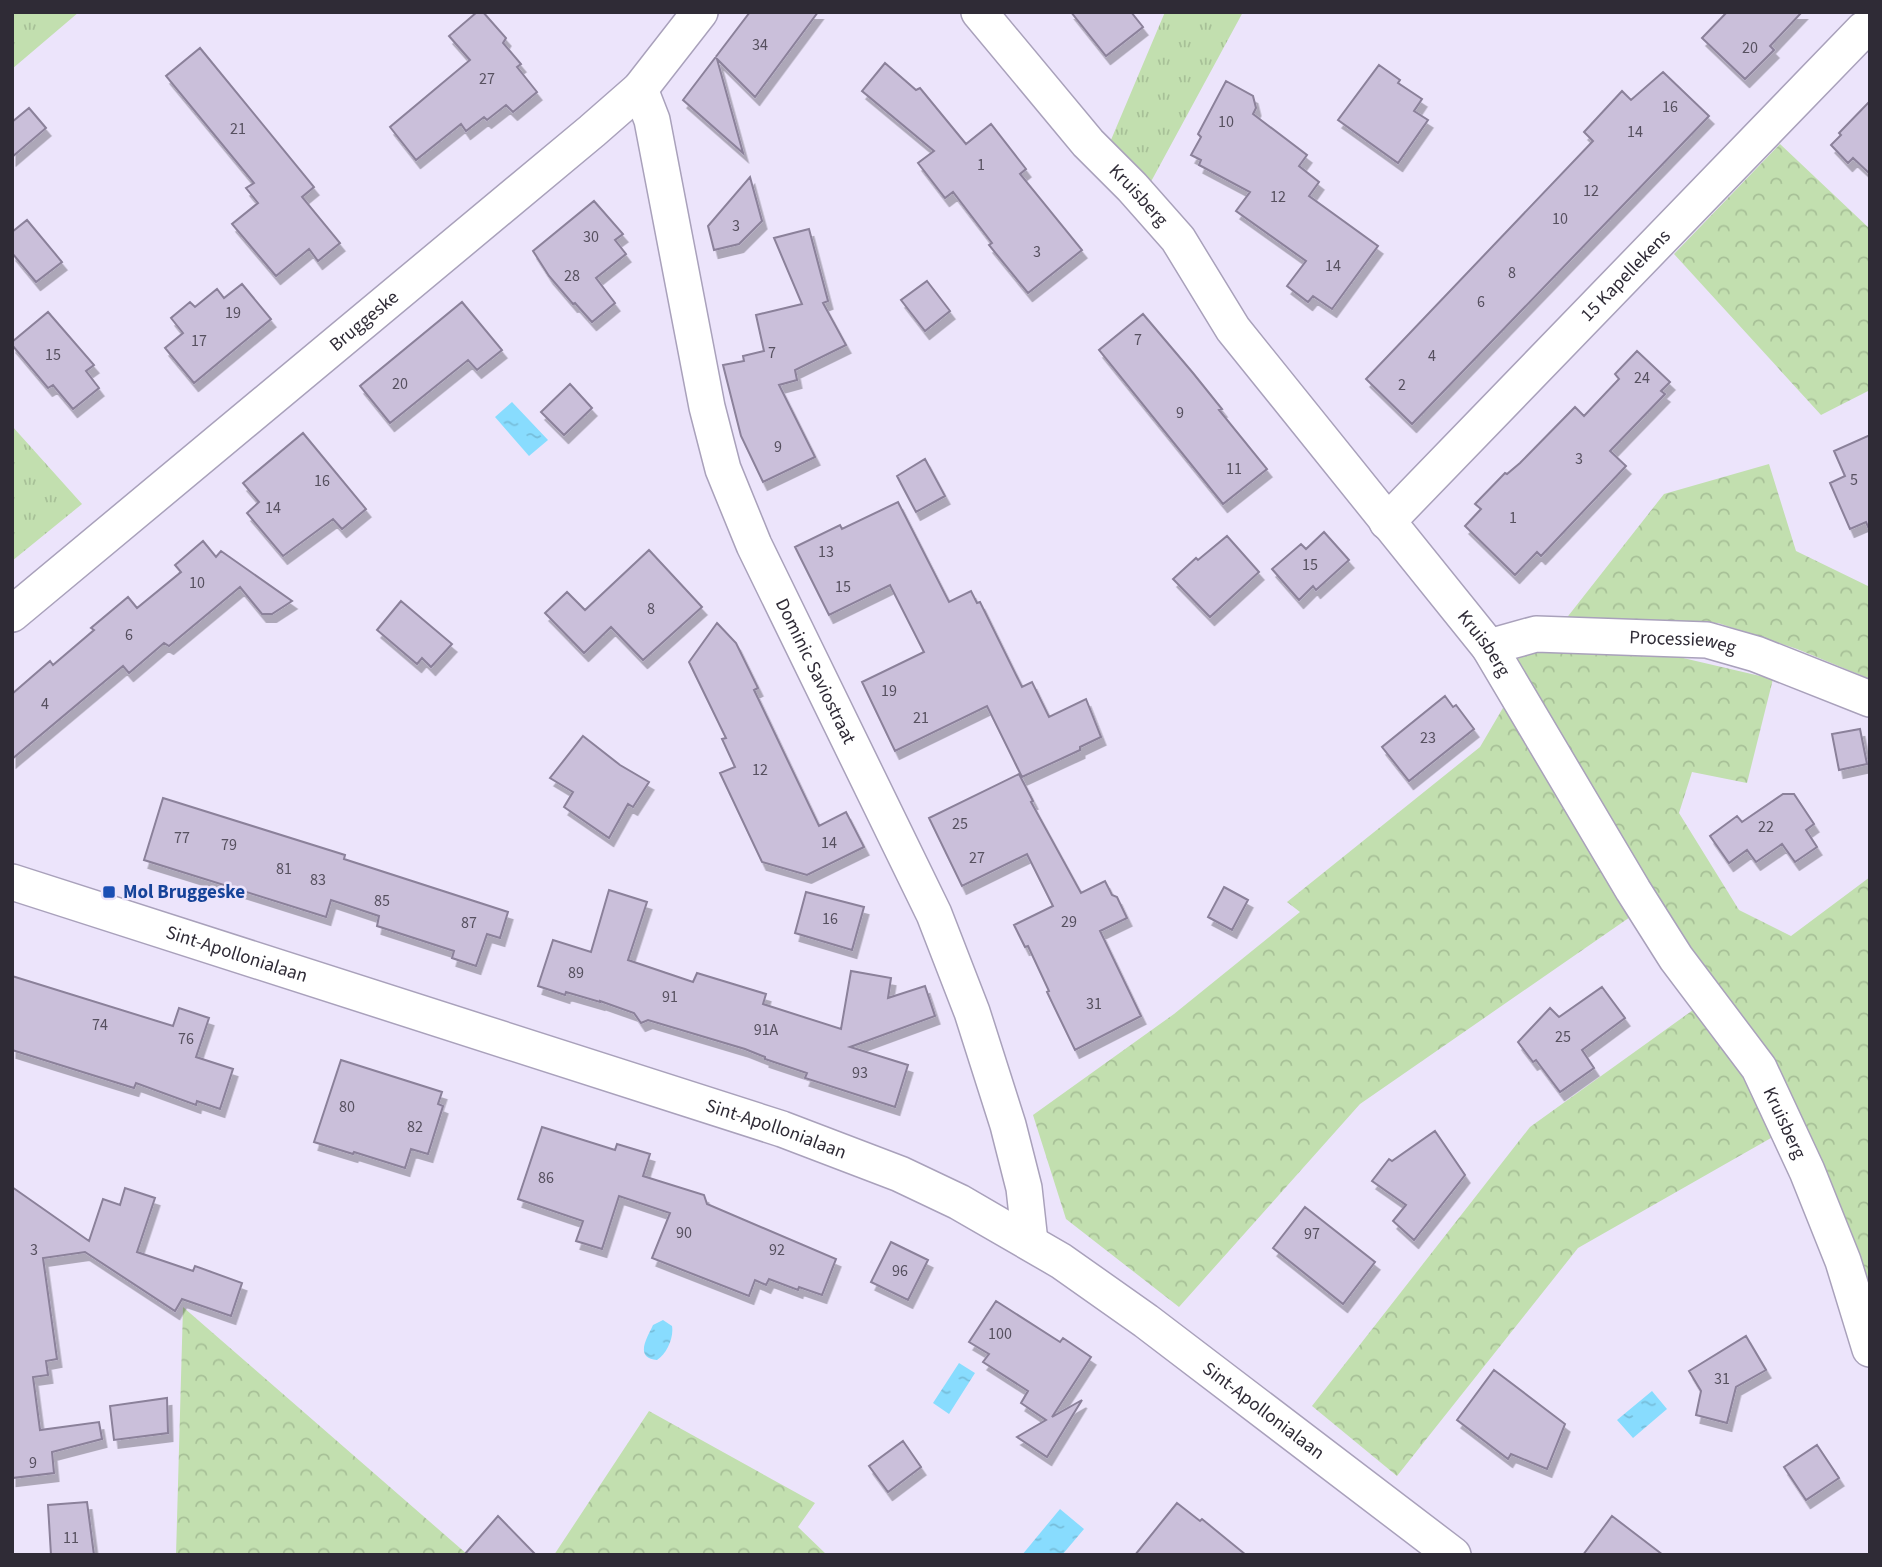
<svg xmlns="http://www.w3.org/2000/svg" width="1882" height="1567" font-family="'Source Sans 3',sans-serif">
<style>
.grass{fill:url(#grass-tufts)}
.forest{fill:url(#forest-crowns)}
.water{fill:url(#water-ripples)}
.building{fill:#cabfda;stroke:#8b819a;stroke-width:2;filter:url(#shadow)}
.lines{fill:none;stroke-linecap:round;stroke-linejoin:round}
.minor-casing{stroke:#a9a1bb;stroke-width:38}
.minor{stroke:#fff;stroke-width:35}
.transit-dot{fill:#1a4fb4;stroke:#ece4fb;stroke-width:2.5}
.labels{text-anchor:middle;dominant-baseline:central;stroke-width:5;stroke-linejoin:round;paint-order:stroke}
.number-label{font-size:16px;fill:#56505f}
.street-label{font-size:19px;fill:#2f2b36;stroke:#ece4fb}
.transit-label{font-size:19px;font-weight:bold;fill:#164399;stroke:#ece4fb;text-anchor:start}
</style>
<defs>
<pattern id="grass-tufts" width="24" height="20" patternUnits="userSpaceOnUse" patternTransform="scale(1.75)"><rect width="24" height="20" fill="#c2dfaf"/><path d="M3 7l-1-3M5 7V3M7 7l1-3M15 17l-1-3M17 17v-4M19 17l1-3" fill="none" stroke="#a7c097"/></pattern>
<pattern id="forest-crowns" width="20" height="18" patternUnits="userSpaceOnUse" patternTransform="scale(1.75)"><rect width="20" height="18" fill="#c2dfaf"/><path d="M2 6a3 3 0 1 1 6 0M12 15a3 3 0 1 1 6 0" fill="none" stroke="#a7c097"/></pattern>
<pattern id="water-ripples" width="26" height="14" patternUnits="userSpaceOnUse" patternTransform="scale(1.75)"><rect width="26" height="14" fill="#88dcfe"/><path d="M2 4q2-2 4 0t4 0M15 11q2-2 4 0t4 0" fill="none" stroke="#76bdda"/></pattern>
<filter id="shadow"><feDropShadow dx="4.5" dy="8" stdDeviation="0" flood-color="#0004"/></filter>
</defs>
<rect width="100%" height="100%" fill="#ece4fb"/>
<path class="grass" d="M12 12H79L12 69Z
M1165 12H1243L1147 189 1108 147Z
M12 426 82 504 12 561Z"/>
<path class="forest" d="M1780 144 1870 229V390L1821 415 1674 254Z
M1769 464 1796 551 1870 587V679L1797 649 1718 623 1565 620 1664 494Z
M1534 645 1636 647 1773 679 1747 783 1692 772 1679 813 1739 910 1791 936 1870 877V1305L1770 1058 1661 905 1517 659Z
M1507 701 1633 915 1360 1104 1179 1307 1066 1219 1033 1115 1174 1014 1300 912 1287 902 1480 747Z
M1700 1005 1778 1134 1578 1248 1397 1476 1312 1406 1530 1127Z
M183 1307 468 1555H176Z
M649 1411 815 1503 798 1527 827 1555H554Z"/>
<path class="water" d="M512 402 548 440 529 456 495 417Z
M663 1320 672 1326C674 1337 667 1354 657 1360 634 1358 647 1338 653 1325Z
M959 1363 975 1373 949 1414 933 1403Z
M1652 1391 1667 1409 1633 1438 1617 1420Z
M1060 1509 1084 1529 1062 1555H1022Z"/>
<path class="building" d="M477 12H483L506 38 503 43 521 64 517 67 537 92 513 112 506 105 487 120 484 117 466 131 461 124 416 160 390 127 470 60 449 36Z
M750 12H818L755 97 717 59 743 153 683 100Z
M1071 12H1131L1143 27 1106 56Z
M1727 12H1802L1770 46 1774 50 1745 79 1702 38Z
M200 48 314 187 302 197 340 243 318 261 309 249 276 276 232 224 258 203 246 188 254 183 166 76Z
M885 63 916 90 920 88 966 144 991 124 1026 169 1020 174 1082 250 1028 293 989 245 992 243 953 192 945 198 918 163 934 151 862 91Z
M1379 65 1400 80 1398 83 1422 99 1414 111 1428 120 1398 163 1338 120Z
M1663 72 1709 116 1412 424 1366 379 1593 141 1584 132 1622 91 1631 100Z
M1226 81 1253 96 1256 108 1253 114 1307 155 1299 166 1319 182 1309 196 1378 246 1332 309 1313 296 1308 302 1287 286 1306 261 1236 211 1250 192 1199 165 1201 160 1191 155 1201 137 1198 134Z
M1870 101V174L1853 158 1848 163 1831 145 1841 135 1839 133Z
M29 108 46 128 12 157V122Z
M750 177 762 221 739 244 714 250 708 226Z
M594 201 623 234 615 240 626 254 596 278 615 303 592 322 575 303 573 304 549 276 533 251Z
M27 220 62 262 36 282 12 253V232Z
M809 229 828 301 823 303 846 345 795 370 797 380 779 385 815 457 763 482 741 436 723 365 744 361 743 356 764 351 756 315 802 304 774 238Z
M927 281 950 311 925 331 901 300Z
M242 284 271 319 194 383 165 348 183 333 171 318 190 302 195 307 217 289 224 298Z
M462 302 502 350 477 370 468 360 390 423 360 386Z
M48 312 94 365 86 371 99 388 73 409 53 385 48 388 12 345V342Z
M1143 314 1193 373 1222 409 1219 410 1267 469 1223 504 1099 350Z
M1637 351 1670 382 1661 391 1665 394 1610 451 1626 466 1541 556 1537 552 1515 575 1465 526 1481 509 1475 504 1505 473 1507 474 1520 463 1575 407 1584 416 1619 379 1615 374Z
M570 384 592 408 564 435 541 412Z
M303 433 366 509 342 529 333 519 283 556 247 513 259 502 243 483Z
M1870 435V531L1866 522 1850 529 1830 483 1845 476 1834 451Z
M925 459 945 496 916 512 897 476Z
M898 502 949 602 971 591 977 603 980 602 1022 687 1032 682 1049 717 1086 699 1101 737 1080 747V750L1022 777 987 706 895 751 862 682 924 652 890 585 829 615 795 547 840 525 842 529Z
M1324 532 1349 560 1316 590 1313 586 1299 600 1272 569 1301 544 1306 549Z
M1227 536 1259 572 1210 617 1173 579 1196 558 1198 560Z
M203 541 216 557 221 551 292 601 272 614H262L240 587 169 646 164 643 129 673 123 666 12 759V694L50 661 53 665 94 630 91 628 128 597 137 608 181 572 175 565Z
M649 550 702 607 643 660 611 627 584 653 545 613 567 592 585 610Z
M401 601 452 644 431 667 422 658 417 664 377 630Z
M717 623 736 643 758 688 754 690 819 826 846 812 864 847 807 875 762 862 720 773 735 767 722 739 726 738 689 662Z
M1445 696 1453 707 1456 705 1474 729 1409 781 1382 747Z
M1860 729 1867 764 1839 770 1832 734Z
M583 736 620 765 649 782 633 807 628 804 609 838 564 807 573 792 550 778Z
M1019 774 1033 801 1031 802 1081 893 1105 881 1112 895 1117 897 1127 918 1100 931 1141 1016 1075 1050 1047 992 1049 991 1028 946 1025 947 1014 925 1053 906 1027 854 962 886 929 818Z
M1783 794H1794L1814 824 1806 830 1817 847 1795 862 1782 844 1756 862 1747 850 1729 863 1710 836 1737 816 1742 822Z
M163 798 345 855 344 859 508 912 500 938 487 934 476 966 452 958 454 951 377 926 379 916 331 900 326 917 144 860Z
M1224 887 1248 900 1232 930 1208 917Z
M609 890 647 902 628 960 693 982 697 973 766 994 763 1004 841 1029 851 971 891 978 888 998 925 986 935 1016 850 1047 908 1065 895 1107 805 1078 807 1073 765 1059V1057L745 1049 648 1020 641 1023 634 1013 600 1001V1002L566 992 565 995 538 986 553 940 591 952Z
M806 892 864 907 852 950 795 933Z
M12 976 173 1026 179 1008 209 1018 196 1057 233 1069 220 1109 197 1101 196 1105 136 1083 134 1088 12 1050Z
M1602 987 1625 1018 1582 1050 1594 1068 1560 1092 1536 1060 1533 1062 1518 1042 1550 1008 1559 1017Z
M341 1060 442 1092 438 1104 443 1106 428 1154 411 1149 405 1168 354 1152 353 1154 314 1142Z
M542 1127 615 1150 617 1144 650 1154 643 1176 704 1195 707 1204 836 1259 822 1295 799 1287 798 1290 769 1279 766 1285 755 1280 749 1296 652 1258 670 1213 619 1196 602 1249 576 1241 583 1221 518 1199Z
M1435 1131 1465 1175 1414 1240 1393 1221 1406 1205 1372 1181 1389 1159 1392 1161Z
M12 1187 89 1241 103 1199 120 1205 125 1188 155 1198 137 1252 193 1271 195 1266 242 1283 231 1316 182 1299 175 1311 85 1252 43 1258 57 1359 46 1361 48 1375 33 1377 40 1430 99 1422 102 1439 52 1452 54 1473 12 1478Z
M1305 1207 1375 1262 1343 1304 1273 1248Z
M891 1242 928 1260 908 1300 871 1282Z
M996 1301 1060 1342 1063 1338 1091 1357 1052 1417 1082 1400 1047 1457 1017 1437 1046 1420 1021 1403 1028 1391 983 1362 989 1354 969 1342Z
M1746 1336 1766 1370 1736 1387 1727 1423 1696 1415 1701 1391 1689 1371Z
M1494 1370 1565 1424 1547 1469 1511 1454 1508 1459 1457 1420Z
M167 1398 168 1433 114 1440 110 1406Z
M903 1441 921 1467 888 1492 869 1466Z
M1817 1445 1839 1478 1806 1500 1784 1467Z
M87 1502 94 1555H51L48 1505Z
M1177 1503 1200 1521 1202 1519 1246 1555H1135Z
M498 1516 536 1555H464Z
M1612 1516 1663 1555H1583Z"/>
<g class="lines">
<defs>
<g id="minor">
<path id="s1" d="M979 12 1088 143 1132 187 1178 239 1233 329 1489 647 1633 890 1676 958 1759 1068 1807 1171 1843 1261 1870 1349"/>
<path id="s2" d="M640 89 652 120 707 407 723 469 754 545 934 914 972 1012 1008 1125 1024 1188 1030 1242"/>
<path id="s3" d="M1387 522 1864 29"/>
<path id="s4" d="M12 614 592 131 640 89 700 12"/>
<path id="s5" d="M1489 647 1536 634 1707 640 1756 654 1870 699"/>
<path id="s6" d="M12 882 782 1129 900 1174 959 1202 1061 1261 1146 1321 1453 1555"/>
</g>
</defs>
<use href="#minor" class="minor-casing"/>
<use href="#minor" class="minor"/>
</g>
<rect class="transit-dot" x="102" y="885" width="14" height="14" rx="3.5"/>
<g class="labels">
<g class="number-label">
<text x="760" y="45">34</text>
<text x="1750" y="48">20</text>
<text x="487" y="79">27</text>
<text x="1670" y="107">16</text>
<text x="1226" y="122">10</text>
<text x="238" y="129">21</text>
<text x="1635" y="132">14</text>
<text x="981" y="165">1</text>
<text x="1591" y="191">12</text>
<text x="1278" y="197">12</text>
<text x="1560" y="219">10</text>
<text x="736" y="226">3</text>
<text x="591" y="237">30</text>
<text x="1037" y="252">3</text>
<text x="1333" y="266">14</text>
<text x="1512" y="273">8</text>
<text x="572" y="276">28</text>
<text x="1481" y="302">6</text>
<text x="233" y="313">19</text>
<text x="1138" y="340">7</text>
<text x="199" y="341">17</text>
<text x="772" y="353">7</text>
<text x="53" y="355">15</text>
<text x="1432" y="356">4</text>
<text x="1642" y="378">24</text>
<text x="400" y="384">20</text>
<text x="1402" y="385">2</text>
<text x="1180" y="413">9</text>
<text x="778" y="447">9</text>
<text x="1579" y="459">3</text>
<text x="1234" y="469">11</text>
<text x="1854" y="480">5</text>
<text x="322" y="481">16</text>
<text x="273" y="508">14</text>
<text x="1513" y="518">1</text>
<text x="826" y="552">13</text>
<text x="1310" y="565">15</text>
<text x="197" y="583">10</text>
<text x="843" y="587">15</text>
<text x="651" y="609">8</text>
<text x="129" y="635">6</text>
<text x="889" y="691">19</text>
<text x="45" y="704">4</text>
<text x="921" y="718">21</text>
<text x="1428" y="738">23</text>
<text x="760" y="770">12</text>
<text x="960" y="824">25</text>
<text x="1766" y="827">22</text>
<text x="182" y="838">77</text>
<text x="829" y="843">14</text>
<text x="229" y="845">79</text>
<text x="977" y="858">27</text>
<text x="284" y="869">81</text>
<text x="318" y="880">83</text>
<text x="382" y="901">85</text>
<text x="830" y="919">16</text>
<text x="1069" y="922">29</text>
<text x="469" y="923">87</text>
<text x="576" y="973">89</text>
<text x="670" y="997">91</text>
<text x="1094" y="1004">31</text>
<text x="100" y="1025">74</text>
<text x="766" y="1030">91A</text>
<text x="1563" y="1037">25</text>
<text x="186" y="1039">76</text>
<text x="860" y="1073">93</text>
<text x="347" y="1107">80</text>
<text x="415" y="1127">82</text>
<text x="546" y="1178">86</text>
<text x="684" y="1233">90</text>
<text x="1312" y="1234">97</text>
<text x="34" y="1250">3</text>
<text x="777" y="1250">92</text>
<text x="900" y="1271">96</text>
<text x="1000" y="1334">100</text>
<text x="1722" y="1379">31</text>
<text x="33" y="1463">9</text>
<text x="71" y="1538">11</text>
</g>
<g class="street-label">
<text stroke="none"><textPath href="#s1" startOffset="243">Kruisberg</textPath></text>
<text stroke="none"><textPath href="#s3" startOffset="343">15 Kapellekens</textPath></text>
<text stroke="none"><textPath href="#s4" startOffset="458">Bruggeske</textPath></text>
<text stroke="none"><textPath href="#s1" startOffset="810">Kruisberg</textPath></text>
<text stroke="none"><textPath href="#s5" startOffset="196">Processieweg</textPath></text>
<text stroke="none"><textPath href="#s2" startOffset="612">Dominic Saviostraat</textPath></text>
<text stroke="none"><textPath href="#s6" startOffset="236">Sint-Apollonialaan</textPath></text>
<text stroke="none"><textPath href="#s1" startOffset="1377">Kruisberg</textPath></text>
<text stroke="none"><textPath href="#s6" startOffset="803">Sint-Apollonialaan</textPath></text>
<text stroke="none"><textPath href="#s6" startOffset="1370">Sint-Apollonialaan</textPath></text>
</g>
<g class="transit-label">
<text x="123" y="892">Mol Bruggeske</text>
</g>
</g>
<rect width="1882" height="1567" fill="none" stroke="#2f2b36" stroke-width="28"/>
</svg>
